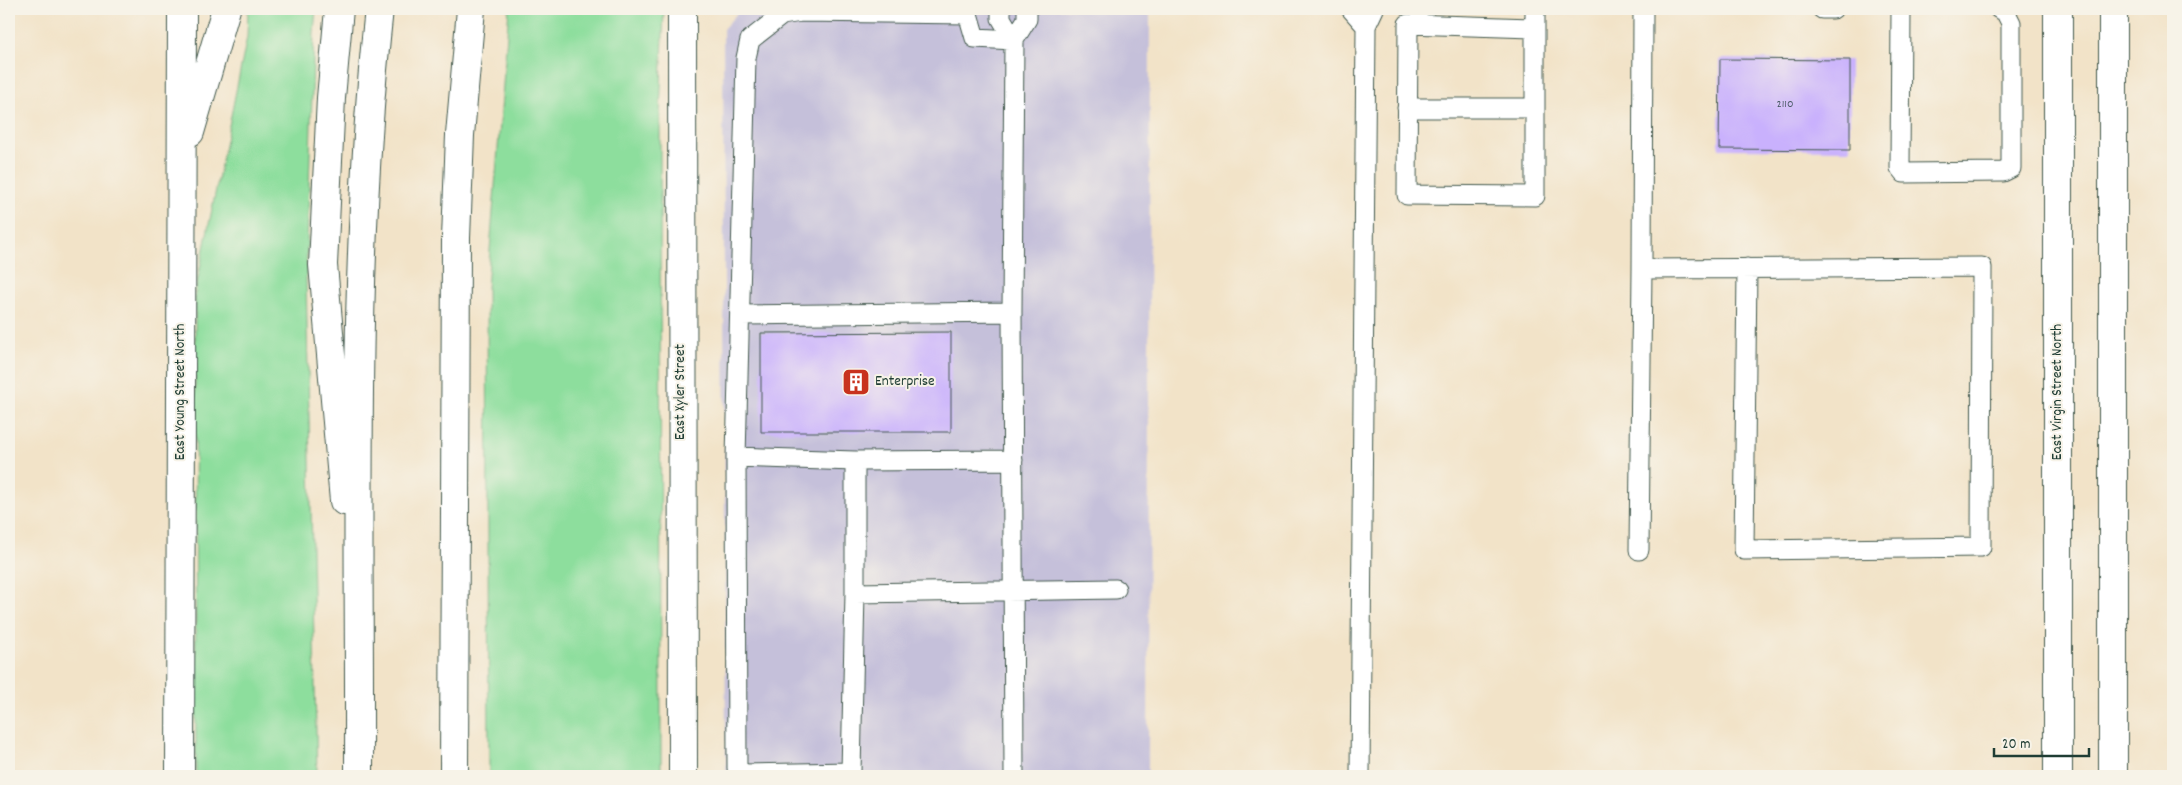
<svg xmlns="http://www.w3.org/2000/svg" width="2182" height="785" font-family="Dekko,sans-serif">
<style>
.industrial{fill:#c5c0da}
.green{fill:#8dde9d;stroke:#568e68}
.building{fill:#c9b1fd}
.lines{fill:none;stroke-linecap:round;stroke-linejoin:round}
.lane-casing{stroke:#3f564a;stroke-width:21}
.street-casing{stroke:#3f564a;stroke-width:30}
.secondary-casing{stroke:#3f564a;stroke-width:30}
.highway-casing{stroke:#3f564a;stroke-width:30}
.lane{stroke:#fff;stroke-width:19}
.street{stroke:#fff;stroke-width:28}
.secondary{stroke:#fff;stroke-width:28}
.highway{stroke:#fff;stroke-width:28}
.labels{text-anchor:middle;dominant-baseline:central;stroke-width:4;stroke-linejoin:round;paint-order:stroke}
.number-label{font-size:12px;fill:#4a5a66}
.poi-label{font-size:15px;fill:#1f3d34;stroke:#f7f3e8;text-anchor:start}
.street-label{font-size:15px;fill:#1f3d34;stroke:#f7f3e8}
</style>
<rect width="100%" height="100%" fill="#f7f3e8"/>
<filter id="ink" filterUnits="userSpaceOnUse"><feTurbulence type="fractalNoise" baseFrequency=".02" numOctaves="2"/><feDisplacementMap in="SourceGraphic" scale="10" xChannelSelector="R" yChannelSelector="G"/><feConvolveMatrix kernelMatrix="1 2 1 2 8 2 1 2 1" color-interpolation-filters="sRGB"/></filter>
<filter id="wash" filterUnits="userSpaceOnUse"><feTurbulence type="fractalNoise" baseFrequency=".0096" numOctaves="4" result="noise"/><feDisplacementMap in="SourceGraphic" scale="20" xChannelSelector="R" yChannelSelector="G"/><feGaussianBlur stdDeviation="1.12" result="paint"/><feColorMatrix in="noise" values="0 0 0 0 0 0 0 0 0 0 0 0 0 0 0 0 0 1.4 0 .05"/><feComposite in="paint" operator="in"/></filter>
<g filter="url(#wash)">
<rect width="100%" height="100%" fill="#f2e3c8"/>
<path class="industrial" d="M741 9H1150L1148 776H726L723 29Z"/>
<path class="green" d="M248 9H316L314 32 306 279 317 776H196L195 293 247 37Z
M509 9H664L660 115 661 776H489L487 288Z"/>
<g id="blocks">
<path class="building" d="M1720 59 1850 60V150L1719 149Z
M951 332V432H761V333Z"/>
</g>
</g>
<g filter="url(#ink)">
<use href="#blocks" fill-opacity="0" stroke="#3f564a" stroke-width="1"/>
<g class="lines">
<defs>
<path id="lane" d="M1001 9V18L1014 40 1027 19V9
M1351 9 1366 26 1374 9
M1643 9 1642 269 1982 267 1981 547 1744 550 1747 268
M1822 9H1833
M1901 9 1900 168 1904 173 2003 172 2011 168V23L2005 11 1999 9
M1535 28 1408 24 1407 195 1535 196V9
M1407 108H1535
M740 315 1012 312
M736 457 746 58 750 40 782 15 801 12 968 14 975 38 1014 40 1012 312 1014 776
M855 461 1013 460
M1639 550 1642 269
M855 593 1116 589
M851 776V772L855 593V461L736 457 737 768 744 774 851 772
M1360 776 1366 26"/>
<path id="street" d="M682 9 683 776"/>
<path id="secondary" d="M2058 9V776
M2113 9V776
M190 132 226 9
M180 776 182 9"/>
<path id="highway" d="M339 9 331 98 323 265 344 501
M359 776C360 521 351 263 379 9
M454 776 456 238 460 135 471 9"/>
</defs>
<use href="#lane" class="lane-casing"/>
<use href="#street" class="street-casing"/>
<use href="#secondary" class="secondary-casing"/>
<use href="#highway" class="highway-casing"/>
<use href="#lane" class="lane"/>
<use href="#street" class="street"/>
<use href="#secondary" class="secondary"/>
<use href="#highway" class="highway"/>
</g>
</g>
<defs>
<symbol id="building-square" viewBox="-11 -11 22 22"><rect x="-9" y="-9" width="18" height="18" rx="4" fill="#c8321e" stroke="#f7f3e8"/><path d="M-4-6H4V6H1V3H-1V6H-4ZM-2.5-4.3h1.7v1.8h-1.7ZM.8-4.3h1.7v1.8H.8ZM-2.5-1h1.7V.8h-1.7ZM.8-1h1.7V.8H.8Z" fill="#fff"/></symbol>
</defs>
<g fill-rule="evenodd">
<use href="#building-square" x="840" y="366" width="32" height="32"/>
</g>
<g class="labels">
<g class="number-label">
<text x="1785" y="104">2110</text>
</g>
<g class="poi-label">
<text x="875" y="382">Enterprise</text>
</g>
<g class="street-label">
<text transform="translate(181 392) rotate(-90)">East Young Street North</text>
<text transform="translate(681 392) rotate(-90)">East Xyler Street</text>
<text transform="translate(2058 392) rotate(-90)">East Virgin Street North</text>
</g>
</g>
<rect width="2182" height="785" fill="none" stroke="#f7f3e8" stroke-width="30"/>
<path d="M1994 748v8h95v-8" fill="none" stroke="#1f3d34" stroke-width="2.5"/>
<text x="2002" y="748" font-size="15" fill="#1f3d34" stroke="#f7f3e8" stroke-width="4" paint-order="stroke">20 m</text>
</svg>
